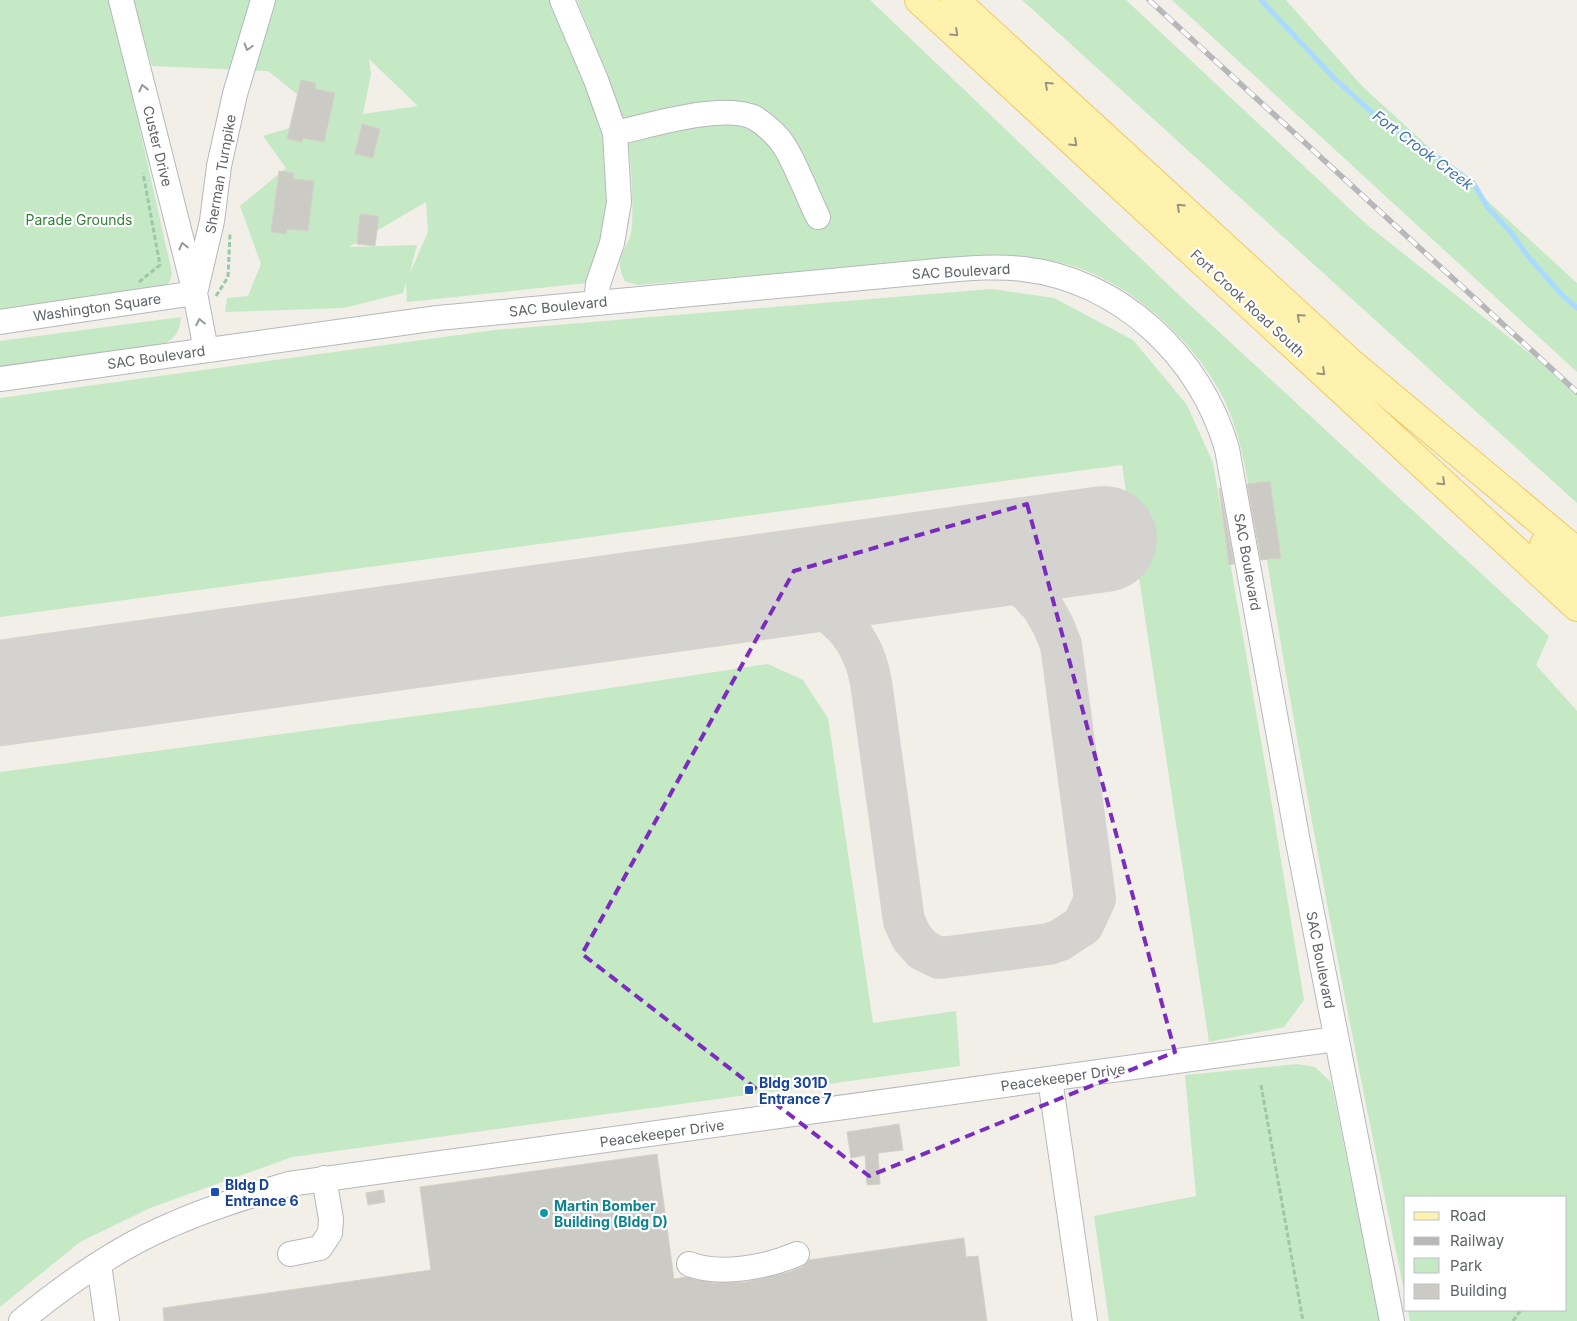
<svg xmlns="http://www.w3.org/2000/svg" width="1577" height="1321" font-family="Inter,sans-serif">
<style>
.green{fill:#c5e8c5;fill-rule:evenodd}
.lines{fill:none;stroke-linecap:round;stroke-linejoin:round}
.stream{stroke:#aadaff;stroke-width:5}
.taxiway{stroke:#d4d3d0;stroke-width:42}
.runway{stroke:#d4d3d0;stroke-width:106}
.building{fill:#cccac5;stroke:#d6d1c6}
.minor-casing{stroke:#b5b8bc;stroke-width:26}
.major-casing{stroke:#f2c960;stroke-width:30}
.path{stroke:#9cc7a9;stroke-width:3;stroke-dasharray:5 2.5;stroke-linecap:butt}
.minor{stroke:#fff;stroke-width:24}
.major{stroke:#fff2af;stroke-width:28}
.rail-casing{stroke:#b6b7b8;stroke-width:5.5}
.rail{stroke:#fff;stroke-width:4;stroke-dasharray:11;stroke-linecap:butt}
.oneway{stroke:#979581}
.oneway2{stroke:#979a9d}
.marked{fill:none;stroke:#7b2cbf;stroke-width:4;stroke-dasharray:10 6;stroke-linejoin:round}
.transit-dot{fill:#1a4fb4;stroke:#fff;stroke-width:2}
.culture-dot{fill:#0f9aa8;stroke:#fff;stroke-width:2}
.labels{text-anchor:middle;dominant-baseline:central;stroke-width:4.5;stroke-linejoin:round;paint-order:stroke}
.street-label{font-size:14px;fill:#5f6368;stroke:#fff}
.park-label{font-size:14px;fill:#348238;stroke:#fff}
.transit-label{font-size:14px;font-weight:bold;fill:#164399;stroke:#fff;text-anchor:start}
.culture-label{font-size:14px;font-weight:bold;fill:#0d838f;stroke:#fff;text-anchor:start}
.water-label{font-size:15px;font-style:italic;fill:#4174aa;stroke:#fff}
</style>
<rect width="100%" height="100%" fill="#f1efe8"/>
<path class="green" d="M0 0H111L172 273 170 281 163 288 0 311Z
M131 0H550C573 53 610 127 608 186 607 219 597 251 587 283L407 302 406 282 403 293 344 308 225 312 227 298 248 296 261 264 240 206 286 168 263 136 326 117 268 71 152 66ZM369 59 418 106 363 114 371 74ZM426 202 428 232 409 275 417 245 349 247Z
M577 0H870L1179 295 1549 636 1536 665 1577 711V1321H1410L1408 1310H1566V1197H1406V1299C1354 1053 1307 807 1267 560L1280 558 1270 481 1248 484C1243 452 1235 419 1219 390 1188 334 1124 277 1061 263 1034 257 1009 257 981 257L637 285 625 281C611 256 630 249 632 227 633 206 632 180 630 159 622 103 597 51 577 0Z
M1022 0H1126L1366 224 1577 391V503Z
M1172 0H1286L1362 86 1577 283V372Z
M991 289 1054 298 1133 340 1187 405 1213 463 1269 787 1304 1000 1284 1027 1209 1042 1122 465 0 617V398L495 330Z
M181 317C180 333 174 339 160 346L0 368V341Z
M768 664 803 680 828 718 873 1023 956 1011 960 1066 292 1157 150 1208 80 1242 0 1307V772L498 705Z
M1297 1064 1315 1067 1331 1082 1380 1321H1109L1094 1216 1196 1196 1185 1075Z"/>
<g class="lines">
<path class="stream" d="M1261 0 1334 78 1376 116 1428 150 1474 184 1488 208 1509 230 1527 255 1561 294 1577 308"/>
<path class="taxiway" d="M744 589C807 592 858 613 871 682L904 921 912 938 923 950 939 958 948 957 1049 944 1060 940 1083 925 1095 899 1061 645 1053 625 1042 606 1027 590 996 571 971 566 934 562"/>
<path class="runway" d="M0 693 1104 539"/>
</g>
<path class="building" d="M301 80 316 83 315 89 335 93 324 142 303 138 302 142 287 139Z
M362 124 380 129 373 158 355 154Z
M279 171 294 173 293 179 314 181 308 231 287 229 286 234 271 232Z
M360 214 379 216 375 246 357 244Z
M1270 481 1281 558 1261 560 1247 484Z
M1219 488H1220L1234 564 1229 565Z
M899 1124 903 1150 878 1153 880 1184 867 1185 865 1155 851 1158 847 1132Z
M657 1154 674 1279 686 1277 714 1283 746 1282 789 1272 802 1267 809 1260 964 1238 966 1257 978 1256 987 1321H164L163 1308 431 1270 420 1187Z
M383 1190 385 1202 368 1205 366 1193Z"/>
<g class="lines">
<defs>
<path id="minor" d="M121 0 195 293 206 350
M562 0 596 80 615 133 619 202 612 243 598 284 596 302
M615 133C649 126 724 102 755 118 766 125 778 136 785 147 798 169 807 195 818 217
M196 289 212 221 219 166 235 94 263 0
M0 322 195 293
M0 379 438 318 947 270C972 268 998 266 1023 269 1120 280 1201 357 1227 449L1298 842 1392 1321
M1050 1079 1085 1321
M290 1254 320 1248 330 1233 331 1219 324 1178
M99 1264 107 1321
M689 1264C720 1276 767 1267 797 1254
M21 1321C66 1284 116 1248 171 1225 209 1208 249 1196 289 1184L1336 1039"/>
<path id="major" d="M919 0 1577 607
M955 0 1351 363 1577 552
M1544 545 1577 577"/>
</defs>
<use href="#minor" class="minor-casing"/>
<use href="#major" class="major-casing"/>
<path class="path" d="M139 282 160 265 143 173
M216 296 228 277 230 234
M1261 1085 1303 1321
M1513 1321 1521 1310"/>
<use href="#minor" class="minor"/>
<use href="#major" class="major"/>
<defs>
<path id="rail" d="M1149 0 1577 392"/>
</defs>
<use href="#rail" class="rail-casing"/>
<use href="#rail" class="rail"/>
</g>
<defs><path id="oneway-chevron" d="M-2-3.5L2.5 0L-2 3.5" fill="none" stroke-width="1.6" stroke-linecap="round" stroke-linejoin="round" transform="scale(1.25)"/></defs>
<g class="oneway">
<use href="#oneway-chevron" transform="translate(955 33) rotate(43)"/>
<use href="#oneway-chevron" transform="translate(1048 85) rotate(-137)"/>
<use href="#oneway-chevron" transform="translate(1074 143) rotate(43)"/>
<use href="#oneway-chevron" transform="translate(1180 207) rotate(-137)"/>
<use href="#oneway-chevron" transform="translate(1300 317) rotate(-138)"/>
<use href="#oneway-chevron" transform="translate(1322 372) rotate(43)"/>
<use href="#oneway-chevron" transform="translate(1442 482) rotate(43)"/>
</g>
<g class="oneway2">
<use href="#oneway-chevron" transform="translate(248 47) rotate(106)"/>
<use href="#oneway-chevron" transform="translate(143 88) rotate(-104)"/>
<use href="#oneway-chevron" transform="translate(183 246) rotate(-104)"/>
<use href="#oneway-chevron" transform="translate(200 322) rotate(-101)"/>
</g>
<path class="marked" d="M1027 504 1175 1052 869 1176 582 954 794 571Z"/>
<g class="transit-dot">
<rect x="744" y="1085" width="10" height="10" rx="2.5"/>
<rect x="210" y="1187" width="10" height="10" rx="2.5"/>
</g>
<circle class="culture-dot" cx="544" cy="1213" r="5"/>
<g class="labels">
<g class="street-label">
<text transform="translate(158 146) rotate(76)">Custer Drive</text>
<text transform="translate(220 174) rotate(-80)">Sherman Turnpike</text>
<text transform="translate(961 271) rotate(-3)">SAC Boulevard</text>
<text transform="translate(1248 303) rotate(43)">Fort Crook Road South</text>
<text transform="translate(558 306) rotate(-6)">SAC Boulevard</text>
<text transform="translate(97 307) rotate(-8)">Washington Square</text>
<text transform="translate(156 357) rotate(-8)">SAC Boulevard</text>
<text transform="translate(1248 562) rotate(80)">SAC Boulevard</text>
<text transform="translate(1321 960) rotate(79)">SAC Boulevard</text>
<text transform="translate(1063 1077) rotate(-8)">Peacekeeper Drive</text>
<text transform="translate(662 1133) rotate(-8)">Peacekeeper Drive</text>
</g>
<g class="park-label">
<text x="79" y="219">Parade Grounds</text>
</g>
<g class="transit-label">
<text x="759" y="1082">Bldg 301D<tspan x="759" dy="16">Entrance 7</tspan></text>
<text x="225" y="1184">Bldg D<tspan x="225" dy="16">Entrance 6</tspan></text>
</g>
<g class="culture-label">
<text x="554" y="1205">Martin Bomber<tspan x="554" dy="16">Building (Bldg D)</tspan></text>
</g>
<g class="water-label">
<text transform="translate(1423 150) rotate(37)">Fort Crook Creek</text>
</g>
</g>
<rect x="1404" y="1196" width="162" height="115" fill="#ffffff" stroke="#bfc1c3"/>
<rect x="1414" y="1212" width="25" height="8" fill="#fff2af" stroke="#bfc1c3"/>
<text x="1450" y="1221" font-size="15" fill="#5f6368">Road</text>
<rect x="1414" y="1237" width="25" height="8" fill="#b6b7b8" stroke="#bfc1c3"/>
<text x="1450" y="1246" font-size="15" fill="#5f6368">Railway</text>
<rect x="1414" y="1258" width="25" height="15" fill="#c5e8c5" stroke="#bfc1c3"/>
<text x="1450" y="1271" font-size="15" fill="#5f6368">Park</text>
<rect x="1414" y="1284" width="25" height="15" fill="#cccac5" stroke="#bfc1c3"/>
<text x="1450" y="1296" font-size="15" fill="#5f6368">Building</text>
</svg>
